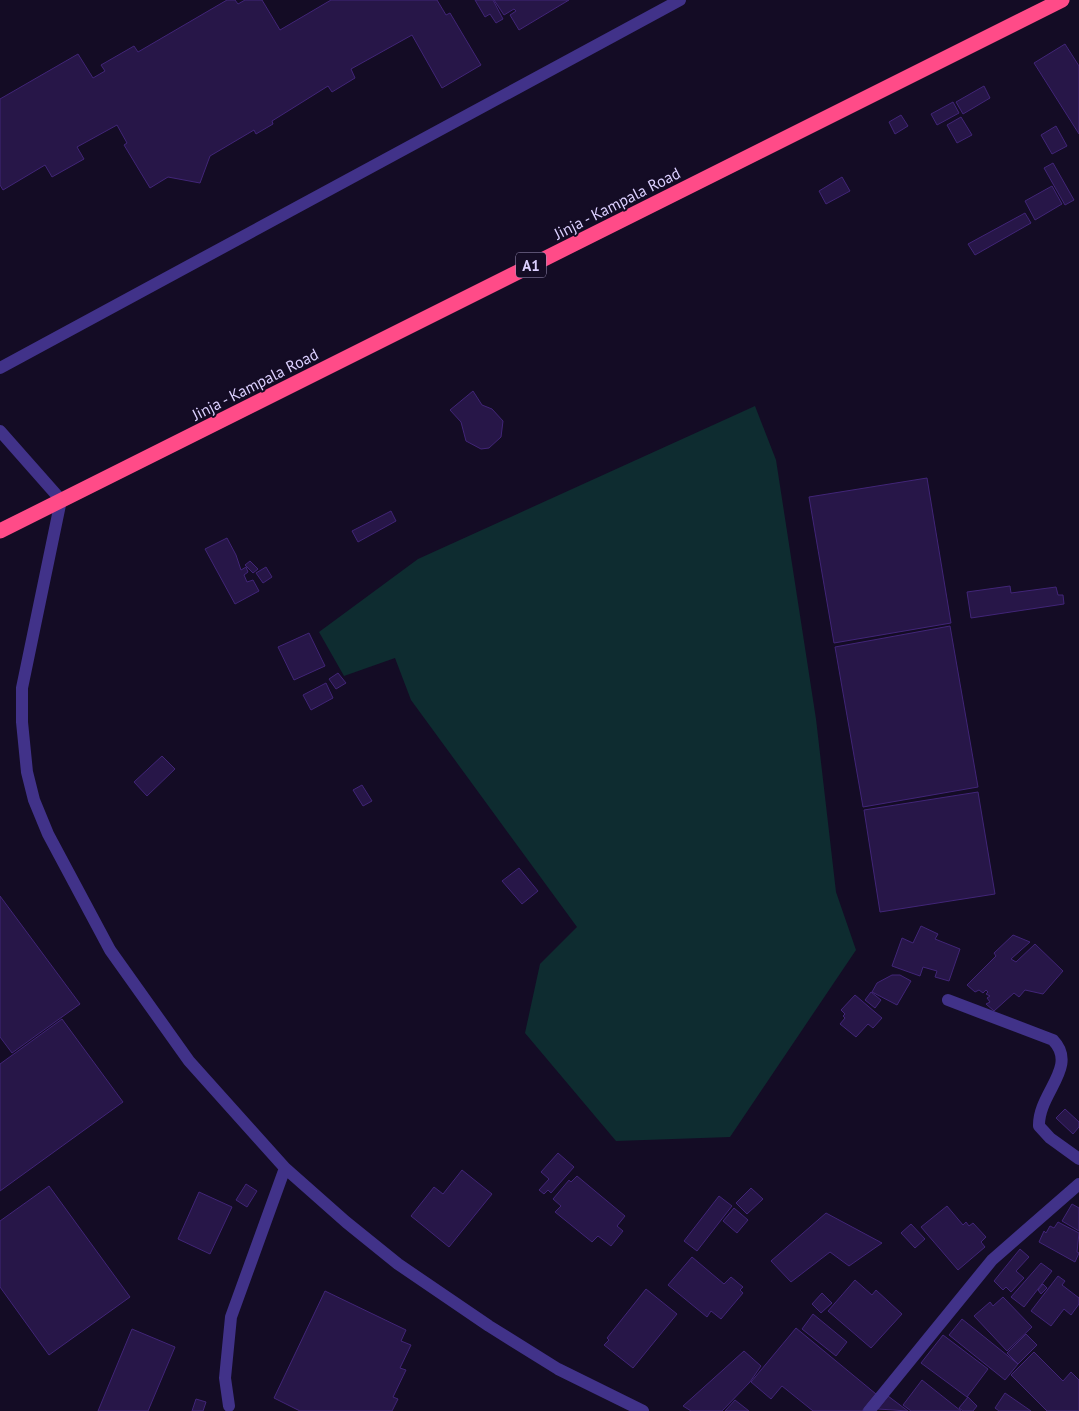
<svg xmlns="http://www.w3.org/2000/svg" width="1079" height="1411" font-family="'PT Sans',sans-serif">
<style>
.green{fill:#0e2c30}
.building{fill:#271648;stroke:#412577}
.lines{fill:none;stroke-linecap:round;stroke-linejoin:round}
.minor{stroke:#413289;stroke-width:12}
.highway{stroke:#ff4b88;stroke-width:15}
.labels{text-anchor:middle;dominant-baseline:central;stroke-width:4;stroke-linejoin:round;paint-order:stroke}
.shield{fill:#140c25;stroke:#a095be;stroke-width:1}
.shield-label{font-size:15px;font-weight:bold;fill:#dcd0ff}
.street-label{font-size:16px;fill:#dcd0ff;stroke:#140c25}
</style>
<rect width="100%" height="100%" fill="#140c25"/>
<path class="green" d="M755 406 776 460 816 719 836 892 856 950 730 1137 616 1141 525 1033 540 964 577 927 411 700 395 658 344 676 319 632 418 559Z"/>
<path class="building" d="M227 0H235L238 4 245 0H262L280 30 331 0H437L446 15 450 13 481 65 442 88 412 35 351 69 355 78 332 92 328 86 272 121 273 124 256 134 254 130 210 156 200 183 168 177 150 188 124 145 127 143 117 125 77 147 84 159 52 177 45 165 3 190 0 185V99L78 54 93 78 105 71 101 65 134 46 138 52Z
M475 0H493L503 19 496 23 490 14 485 17Z
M494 0H569L519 30 510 15 516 11 514 9 504 15Z
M1065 44 1079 66V134L1034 63Z
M984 86 990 98 963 114 956 102Z
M953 102 959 113 937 125 931 114Z
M901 115 908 126 895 134 889 122Z
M961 117 972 135 957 143 947 125Z
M1056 126 1067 146 1052 154 1041 135Z
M1053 163 1074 200 1065 205 1044 168Z
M842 177 850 191 826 204 819 191Z
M1052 186 1062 204 1035 220 1025 201Z
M1025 213 1031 223 975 255 968 244Z
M473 391 482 405 492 409 503 421 501 437 489 448 481 449 466 441 461 422 450 410Z
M927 478 951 623 834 643 809 497Z
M391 511 396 521 358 542 352 531Z
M227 538 236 555 241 570 246 567 248 572 244 575 247 582 253 580 259 591 235 604 205 549Z
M250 561 258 569 253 573 245 565Z
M266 567 272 577 263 583 256 573Z
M1010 586 1011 593 1056 587 1058 595H1063L1064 604 971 618 967 592Z
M950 626 978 787 863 807 835 647Z
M309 633 325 666 294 680 278 647Z
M338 673 346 683 336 689 329 679Z
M326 683 333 698 311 710 303 695Z
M162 756 175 769 147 796 134 782Z
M362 785 372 801 363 806 353 790Z
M978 792 995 894 880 912 864 810Z
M519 868 538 891 522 904 502 881Z
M0 896 80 1004 12 1053 0 1037Z
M921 926 938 934 935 939 960 949 949 981 935 977 937 971 923 967 920 976 892 966 902 938 913 943Z
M1013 935 1030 942 1011 959 1016 962 1035 944 1063 971 1043 994 1025 990 1019 997 1014 993 994 1011 986 1004 990 1002 987 998 990 996 986 994 988 992 986 990 983 993 979 990 975 992 967 985 996 956 994 953Z
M892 975H900L911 981 897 1005 872 992 877 983Z
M871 992 881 1000 875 1008 865 1000Z
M855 995 882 1018 873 1028 868 1024 856 1037 840 1024 845 1018 843 1016 845 1014 841 1010Z
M62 1019 123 1102 0 1191V1064Z
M1065 1109 1079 1122V1127L1073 1134 1056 1118Z
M558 1153 574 1167 551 1193 548 1190 544 1194 539 1190 549 1179 541 1172Z
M462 1170 492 1194 449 1247 411 1216 434 1187 443 1194Z
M577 1176 625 1216 617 1226 623 1231 611 1246 598 1236 592 1242 555 1212 561 1206 553 1199 569 1180 571 1182Z
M246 1184 257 1191 247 1207 236 1200Z
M49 1186 130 1297 49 1355 0 1287V1221Z
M751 1188 763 1199 747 1214 736 1203Z
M199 1192 232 1207 210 1254 178 1239Z
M719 1196 732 1206 697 1251 684 1241Z
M1072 1204 1079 1208V1231L1062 1221Z
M947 1206 963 1225 966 1222 969 1226 973 1223 986 1237 981 1242 985 1247 958 1270 921 1227Z
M734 1208 748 1220 737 1233 723 1221Z
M826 1213 882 1243 849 1266 830 1252 791 1282 771 1261Z
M1058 1222 1079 1233 1077 1252 1079 1253 1075 1262 1039 1242 1044 1231 1046 1233 1050 1226 1054 1228Z
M911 1224 925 1239 915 1248 901 1233Z
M1020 1249 1029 1257 1016 1271 1024 1278 1011 1292 1006 1287 1003 1290 994 1281Z
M692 1257 724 1284 731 1277 743 1287 740 1290 743 1293 721 1319 711 1311 707 1317 668 1285Z
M1041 1263 1052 1271 1024 1307 1011 1297Z
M1058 1276 1065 1281 1062 1285 1079 1298V1304L1071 1315 1064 1309 1051 1326 1031 1311Z
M855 1280 872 1295 876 1290 902 1314 871 1348 828 1311Z
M1043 1284 1047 1288 1041 1294 1038 1290Z
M646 1289 677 1314 633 1368 604 1345 609 1340 607 1338Z
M325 1291 406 1330 401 1341 411 1345 400 1368 406 1370 393 1397 398 1399 392 1411H300L274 1398Z
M822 1293 832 1303 821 1313 812 1304Z
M1003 1297 1032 1327 1007 1351 974 1316 990 1302 993 1306Z
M813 1314 847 1342 836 1356 802 1329Z
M962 1319 1018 1364 1005 1380 949 1335Z
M796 1328 876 1394 862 1411H813L782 1386 771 1399 751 1382Z
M132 1329 175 1347 148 1411H98Z
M1026 1334 1037 1345 1018 1364 1007 1353Z
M943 1335 988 1369 967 1397 921 1363Z
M744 1351 761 1366 750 1382 722 1411H691L683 1406Z
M1034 1352 1063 1381 1071 1372 1079 1380V1411H1047L1011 1375Z
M922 1380 961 1411H911L903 1405Z
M1005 1393 1031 1411H999L995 1408Z
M888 1396 908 1411 878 1409Z
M968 1397 977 1406 973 1411H963L959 1408Z
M196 1399 206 1402 203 1411H192Z
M735 1400 749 1411H725Z"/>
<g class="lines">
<path class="minor" d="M0 368 680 0
M0 431 61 500 22 688V722L27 772 34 800 48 834 110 950 189 1061 285 1168 346 1222 398 1264 489 1326 558 1369 643 1411
M948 1000 1053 1040C1079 1067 1038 1093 1039 1126L1050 1138 1079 1159
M229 1406 225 1378 231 1317 285 1168
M869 1411 992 1260 1079 1184"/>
<path class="highway" d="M0 531 1062 0"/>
</g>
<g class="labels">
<rect class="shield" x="516" y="252.5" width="30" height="25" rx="4"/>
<g class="shield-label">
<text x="531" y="265">A1</text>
</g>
<g class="street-label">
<text transform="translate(617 203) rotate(-27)">Jinja - Kampala Road</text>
<text transform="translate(255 384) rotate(-27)">Jinja - Kampala Road</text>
</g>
</g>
</svg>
